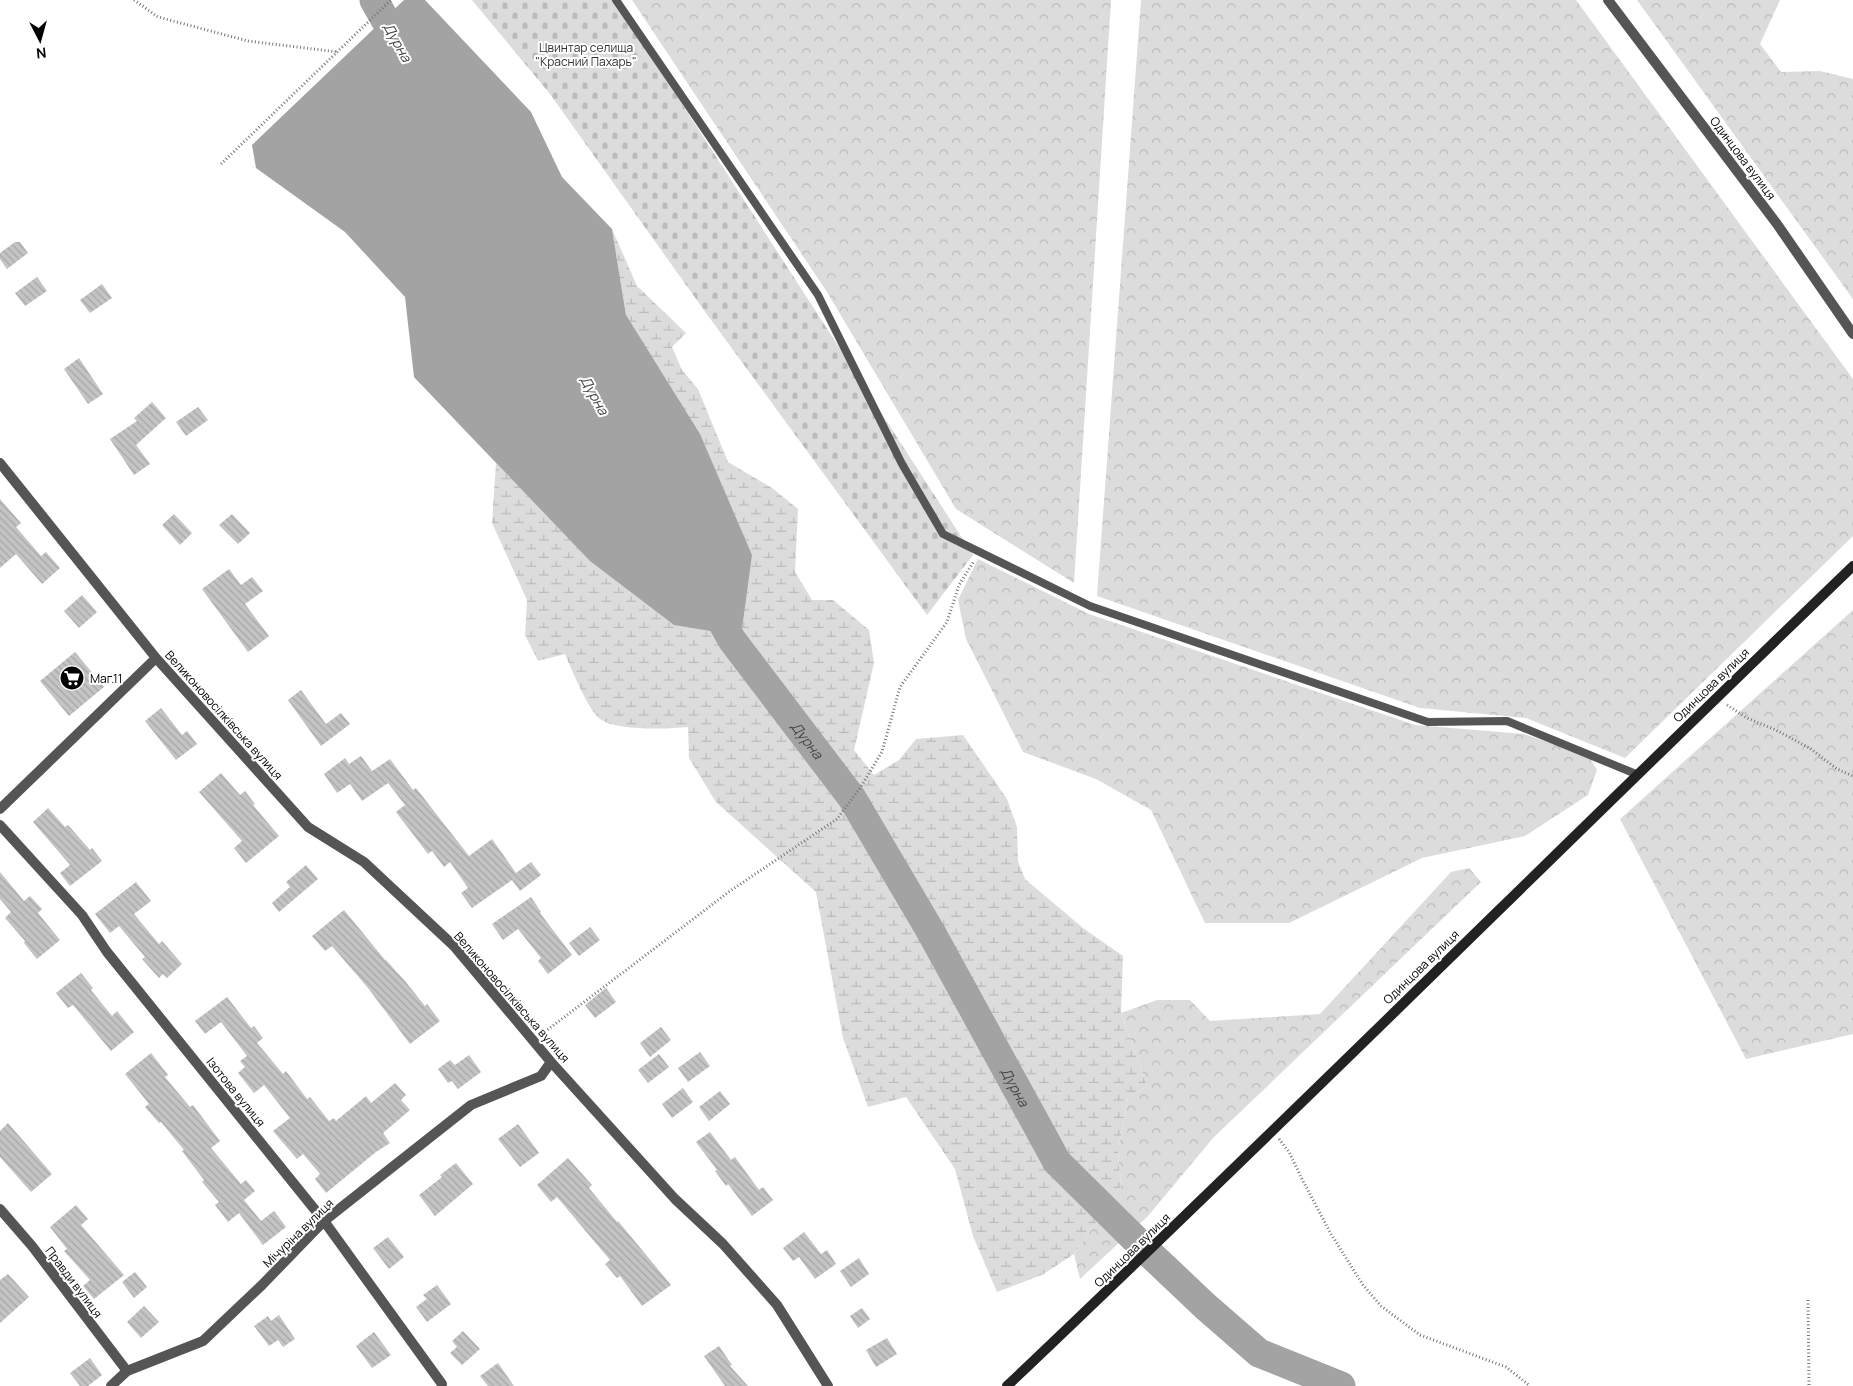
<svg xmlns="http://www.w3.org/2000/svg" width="1853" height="1386" font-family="Manrope,sans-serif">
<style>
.forest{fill:url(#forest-crowns)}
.wetland{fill:url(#wetland-marsh)}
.cemetery{fill:url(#cemetery-stones)}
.water{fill:#a3a3a3}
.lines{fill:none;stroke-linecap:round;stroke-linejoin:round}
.river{stroke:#a3a3a3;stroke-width:29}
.building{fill:url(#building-back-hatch)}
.path{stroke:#777;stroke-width:3;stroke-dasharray:1 2.5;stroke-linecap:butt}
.lane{stroke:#555;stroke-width:8}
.street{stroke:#555;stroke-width:10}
.secondary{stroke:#222;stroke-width:10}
.labels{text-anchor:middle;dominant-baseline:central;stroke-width:4;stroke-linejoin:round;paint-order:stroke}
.park-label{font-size:12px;fill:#333;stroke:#fff}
.street-label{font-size:12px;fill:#000;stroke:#fff}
.poi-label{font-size:12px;fill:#000;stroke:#fff;text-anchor:start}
.water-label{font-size:14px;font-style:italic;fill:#444;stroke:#fff}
</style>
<defs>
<pattern id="forest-crowns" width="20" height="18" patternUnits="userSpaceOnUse" patternTransform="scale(1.25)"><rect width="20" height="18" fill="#dcdcdc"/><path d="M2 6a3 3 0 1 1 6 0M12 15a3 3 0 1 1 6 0" fill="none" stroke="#bbb"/></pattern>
<pattern id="wetland-marsh" width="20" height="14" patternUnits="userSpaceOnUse" patternTransform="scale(1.25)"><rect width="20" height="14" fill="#dcdcdc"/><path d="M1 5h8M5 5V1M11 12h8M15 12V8" fill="none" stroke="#bbb"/></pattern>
<pattern id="cemetery-stones" width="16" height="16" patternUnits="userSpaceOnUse" patternTransform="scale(1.25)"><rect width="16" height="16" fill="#dcdcdc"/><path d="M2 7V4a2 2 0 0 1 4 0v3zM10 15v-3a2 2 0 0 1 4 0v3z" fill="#bbb"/></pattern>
<pattern id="building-back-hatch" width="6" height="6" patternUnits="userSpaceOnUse" patternTransform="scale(1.25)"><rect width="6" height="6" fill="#c4c4c4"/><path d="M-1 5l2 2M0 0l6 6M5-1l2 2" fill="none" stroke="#a7a7a7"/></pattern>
</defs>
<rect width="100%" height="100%" fill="#fff"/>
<path class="forest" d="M632 0H1111L1074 583 956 509 827 292Z
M1141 0H1576L1853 379V536L1625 758 1526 718 1420 708 1097 596Z
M1637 0H1780L1760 44 1781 72 1820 71 1853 79V299Z
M978 559 1089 614 1415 725 1524 734 1568 749 1590 758 1597 770 1588 795 1525 836 1422 858 1289 923H1205L1151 810 1096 779 1023 752 966 639 958 600Z
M1853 610V1034L1746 1059 1620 819Z
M1469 868 1481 882 1213 1138 1148 1216 1080 1279 1074 1254 1121 1186 1118 1151 1128 1098 1147 1086 1121 1013 1157 1000H1190L1210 1021 1320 1014 1451 872Z"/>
<path class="wetland" d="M612 229 637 286 686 333 672 347 682 370 698 389 728 462 772 488 798 509 795 572 812 600H833L869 630 874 663 854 750 874 775 899 760 916 739 963 735 1007 799 1017 827 1018 861 1025 879 1083 928 1123 956 1121 1013 1147 1086 1128 1098 1118 1151 1121 1186 1074 1254 1042 1275 997 1292 973 1236 955 1169 906 1097 868 1107 843 1038 816 892 716 802 689 758 688 727C667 729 616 731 600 719 588 710 571 668 565 654L538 661 525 635 527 600 492 523 496 463 414 377 626 315Z"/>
<path class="cemetery" d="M472 0H615L973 555 927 615 706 313 550 94Z"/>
<path class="water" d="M404 0H425L531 112 562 177 612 229 626 315 700 434 752 555 741 636 674 625 590 561 414 377 405 297 345 232 256 168 252 145Z"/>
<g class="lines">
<g class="river">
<path d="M374 0 404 53"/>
<path id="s1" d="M710 601 732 640 852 798 931 932 1057 1162 1148 1252 1205 1306 1259 1353 1341 1386"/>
</g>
</g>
<path class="building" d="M15 242H20L28 253 7 269 0 259V253Z
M37 277 47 291 25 306 15 293Z
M102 284 112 298 90 313 80 300Z
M79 358 103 394 88 404 64 369Z
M152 402 166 418 136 445 150 464 134 475 110 439 137 421 134 418Z
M198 407 208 420 186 436 176 422Z
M0 499 21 523 16 527 41 556 46 552 60 568 42 584 16 554 0 568Z
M174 514 192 533 180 545 162 525Z
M232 514 250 533 238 544 219 525Z
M229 569 241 585 252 577 263 591 245 604 269 636 248 652 202 589Z
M82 595 97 612 79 628 64 611Z
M75 652 104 687 69 716 40 681Z
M301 690 326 724 341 713 350 724 321 746 288 700Z
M161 708 182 735 187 731 197 744 176 760 145 721Z
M361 756 372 771 390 759 413 790 416 788 469 856 492 839 516 873 531 862 541 875 520 891 512 880 472 908 461 893 468 888 450 862 444 867 432 851 428 854 396 812 405 805 388 783 362 801 350 784 337 793 324 774 345 758 349 764Z
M221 773 240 795 245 791 255 804 253 805 279 836 246 863 234 848 242 841 199 792Z
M48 808 65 827 68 825 90 850 92 848 102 861 70 886 60 873 70 865 33 822Z
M306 865 318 879 279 912 272 903 290 887 286 882Z
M0 872 24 901 30 896 42 909 38 913 60 940 37 959 24 943 25 941 5 918 11 912 0 899Z
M136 882 151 901 134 914 159 944 162 941 182 964 167 978 163 974 159 978 142 959 145 957 119 926 110 933 95 914Z
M531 897 541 912 540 913 572 955 548 974 538 961 541 958 518 929 503 940 492 924Z
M344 910 385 960H386L405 981 425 1006 427 1004 440 1021 410 1044 368 988 332 946 325 951 312 936Z
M590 927 600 940 579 956 569 943Z
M81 973 93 988 91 990 112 1016 117 1011 134 1032 111 1051 73 1005 68 1008 56 993Z
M606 988 616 1002 595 1018 585 1005Z
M227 997 251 1028 254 1026 263 1038 257 1043 283 1074 286 1071 307 1099 310 1097 329 1121 334 1118 336 1121 366 1096 371 1103 395 1083 406 1095 401 1100 410 1110 383 1133 390 1143 376 1152 326 1193 315 1179 320 1174 303 1154 297 1159 273 1131 290 1118 264 1085 254 1093 238 1073 245 1067 240 1061 247 1056 221 1022 205 1034 195 1021Z
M661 1027 671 1040 650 1057 640 1043Z
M700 1052 710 1066 688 1082 678 1068Z
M151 1053 168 1075 165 1077 190 1107 193 1105 220 1141 211 1148 241 1184 246 1180 255 1191 244 1200 261 1221 274 1211 286 1227 263 1245 239 1213 228 1222 215 1205 219 1202 202 1182 204 1180 182 1151 184 1150 161 1122 159 1123 145 1107 149 1104 125 1074Z
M659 1054 669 1067 648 1083 638 1070Z
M469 1055 481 1072 458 1089 452 1081 448 1083 438 1069 450 1060 455 1065Z
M683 1088 693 1102 672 1118 662 1104Z
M720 1091 730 1104 709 1121 699 1107Z
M8 1123 52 1174 31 1192 0 1157V1131Z
M518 1124 539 1153 520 1167 498 1139Z
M710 1132 731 1160 735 1157 759 1190 763 1187 773 1200 752 1216 728 1184 726 1186 715 1171 717 1170 696 1142Z
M568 1158 592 1185 589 1188 617 1222 618 1221 671 1285 642 1306 620 1276 617 1278 605 1264 610 1260 557 1197 551 1202 537 1185Z
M456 1163 473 1184 435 1216 419 1195 442 1177 440 1175Z
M76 1205 88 1219 81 1225 124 1275 94 1299 83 1286 90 1280 64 1251 67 1249 50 1227Z
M804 1232 821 1254 827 1250 836 1264 815 1279 799 1257 793 1261 783 1248Z
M388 1237 404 1257 389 1269 373 1248Z
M859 1258 869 1274 851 1287 840 1271Z
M135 1272 147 1287 134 1298 122 1282Z
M8 1274 29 1297 0 1323V1280Z
M437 1285 451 1304 427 1322 416 1307 427 1299 423 1295Z
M144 1306 159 1322 141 1338 127 1322Z
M862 1308 870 1319 858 1328 850 1316Z
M279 1315 295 1339 283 1347 278 1340 269 1346 254 1326 268 1316 271 1321Z
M463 1331 480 1349 462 1365 450 1353 457 1347 452 1341Z
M374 1332 391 1355 372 1368 356 1346Z
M887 1338 897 1354 876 1367 866 1350Z
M719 1346 732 1365 730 1366 748 1386H725L704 1356Z
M90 1358 102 1375 88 1386H80L70 1373Z
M498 1363 514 1386H488L480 1376Z"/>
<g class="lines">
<path class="path" d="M134 0 158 17 248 41 338 52
M221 164 391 0
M1727 705 1747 718 1776 730 1811 749 1837 769 1853 776
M542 1034 730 891 837 819 860 788 882 752 900 687 947 622 959 585 974 561
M1279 1139 1289 1152 1303 1181 1331 1234 1363 1285 1381 1306 1420 1335 1506 1367 1530 1386
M1808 1300 1809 1386"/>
<path class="lane" d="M616 0 818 295 902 464 943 534 1090 606 1428 722 1507 721 1636 774"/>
<path class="street" d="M1608 0 1777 224 1853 334
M0 463 156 658 308 827 364 862 454 946 551 1062 675 1199 723 1244 777 1305 828 1386
M0 809 156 658
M0 825 82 915 107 952 324 1221 442 1384
M0 1209 32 1246 127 1371
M111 1386 127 1371 203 1341 262 1285 324 1221 471 1105 541 1076 551 1062"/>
<path class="secondary" d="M1007 1386C1292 1116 1570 838 1853 566"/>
</g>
<defs>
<symbol id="supermarket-disc" viewBox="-11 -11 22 22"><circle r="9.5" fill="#000" stroke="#fff"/><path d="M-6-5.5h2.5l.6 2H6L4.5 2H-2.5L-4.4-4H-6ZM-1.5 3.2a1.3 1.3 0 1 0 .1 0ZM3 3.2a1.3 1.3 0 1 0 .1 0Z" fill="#fff"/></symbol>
</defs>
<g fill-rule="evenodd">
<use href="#supermarket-disc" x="58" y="664" width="28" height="28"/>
</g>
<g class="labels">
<g class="park-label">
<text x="586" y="47">Цвинтар селища<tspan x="586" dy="14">"Красний Пахарь"</tspan></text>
</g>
<g class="street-label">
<text transform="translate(1743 158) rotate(53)">Одинцова вулиця</text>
<text transform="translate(1711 685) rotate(-44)">Одинцова вулиця</text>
<text transform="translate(224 715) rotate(48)">Великоновосілківська вулиця</text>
<text transform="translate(1421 967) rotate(-44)">Одинцова вулиця</text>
<text transform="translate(512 997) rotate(49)">Великоновосілківська вулиця</text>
<text transform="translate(236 1092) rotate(51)">Ізотова вулиця</text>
<text transform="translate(298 1233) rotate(-44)">Мічуріна вулиця</text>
<text transform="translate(1132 1250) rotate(-44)">Одинцова вулиця</text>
<text transform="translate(74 1282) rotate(53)">Правди вулиця</text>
</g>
<g class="poi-label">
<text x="90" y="678">Маг.11</text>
</g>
<g class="water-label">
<text transform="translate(398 42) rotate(61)">Дурна</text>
<text transform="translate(595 395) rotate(61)">Дурна</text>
<text stroke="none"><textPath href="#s1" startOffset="170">Дурна</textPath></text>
<text stroke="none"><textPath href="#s1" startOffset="575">Дурна</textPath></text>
</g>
</g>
<g transform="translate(40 40) rotate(174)" stroke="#ffffff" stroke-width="4" paint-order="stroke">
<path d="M0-4L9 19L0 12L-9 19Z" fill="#000000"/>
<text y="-8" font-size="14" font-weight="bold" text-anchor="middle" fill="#000000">N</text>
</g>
</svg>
